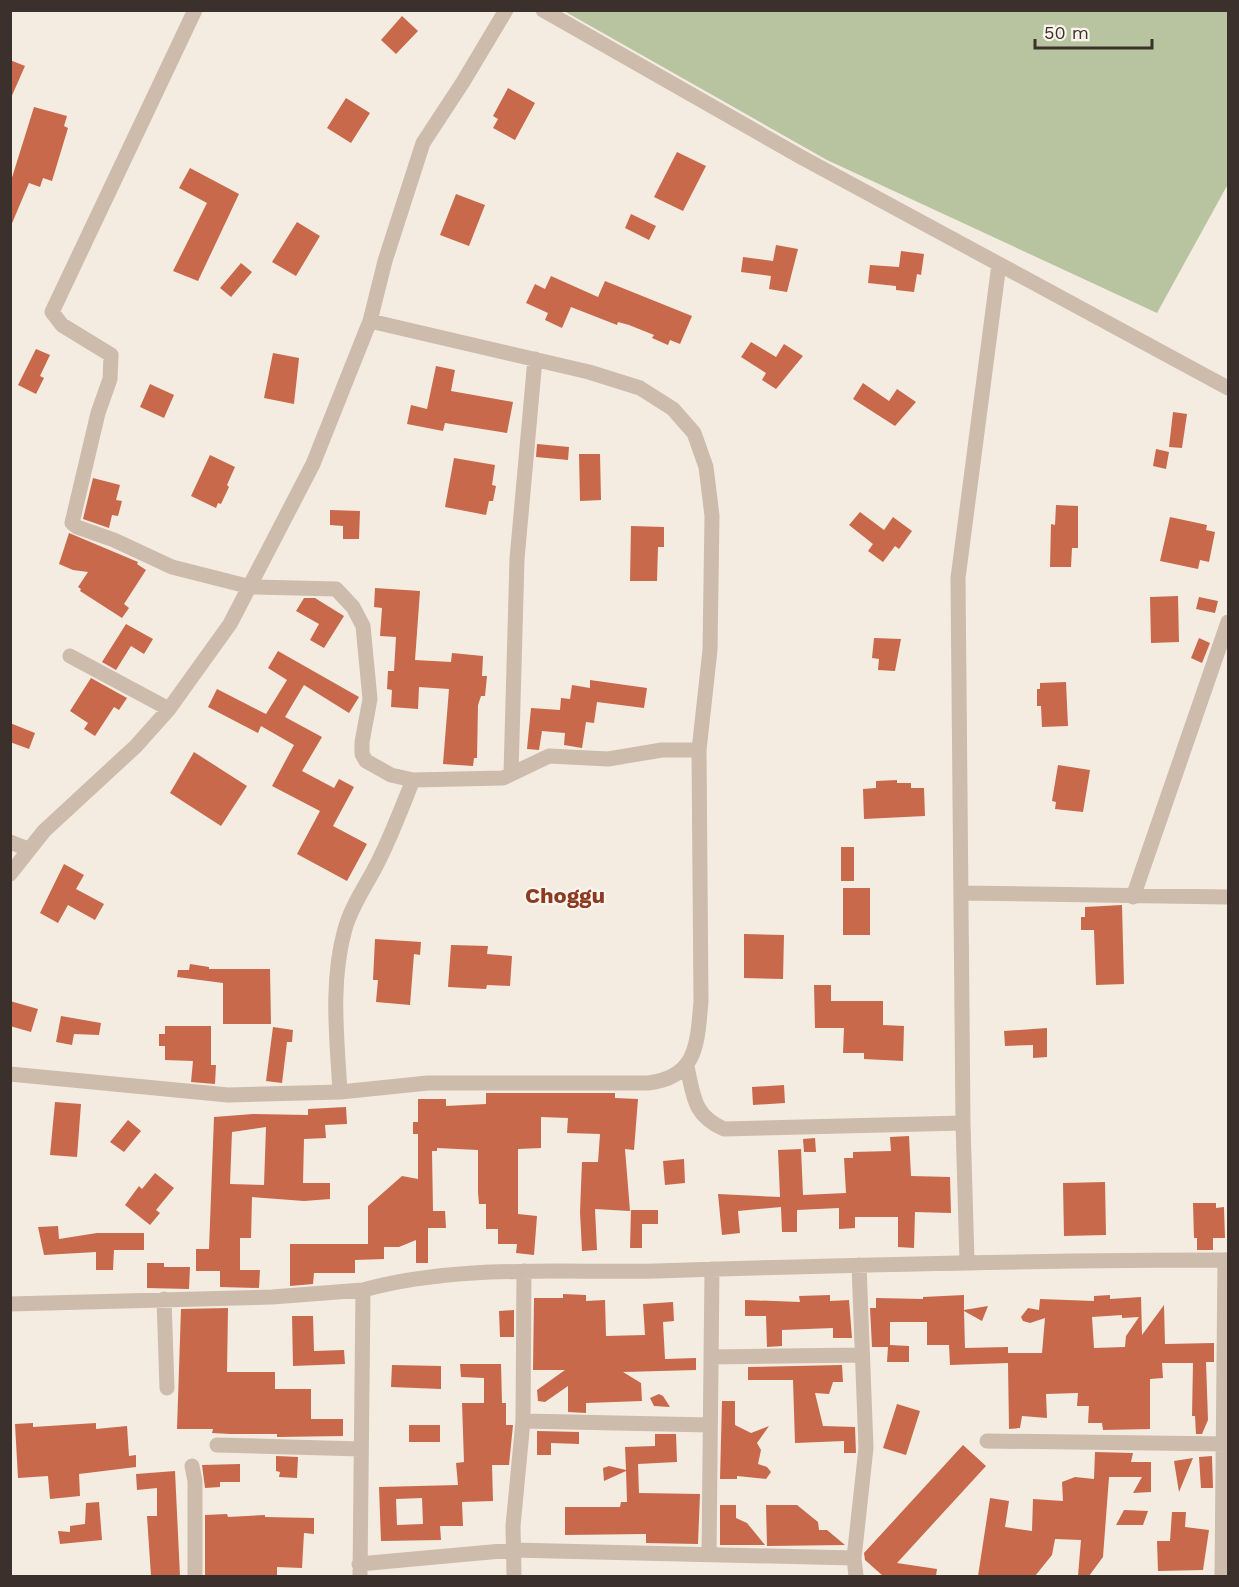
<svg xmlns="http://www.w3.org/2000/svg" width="1239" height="1587" font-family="'Work Sans',sans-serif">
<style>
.green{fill:#b8c4a0}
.building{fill:#c8694b;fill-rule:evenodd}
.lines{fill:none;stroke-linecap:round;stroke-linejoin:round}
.street{stroke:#cdbbac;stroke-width:15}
.labels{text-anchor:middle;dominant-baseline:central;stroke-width:4.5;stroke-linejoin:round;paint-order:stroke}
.district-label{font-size:22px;font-weight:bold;fill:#8c3b22;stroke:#fbf5ee}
</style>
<rect width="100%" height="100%" fill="#f4ebe1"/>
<path class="green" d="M564 11H1228V184L1157 313 827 160Z"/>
<path class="building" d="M402 16 418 31 396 54 381 40Z
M10 60 25 66 10 100Z
M508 88 535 103 515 140 493 128 498 119 493 116Z
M346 98 370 113 351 143 327 128Z
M34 107 67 116 64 126 68 128 52 181 43 178 40 187 29 183 10 228V184Z
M677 152 706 166 683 211 654 197Z
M190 168 239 194 198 281 173 271 207 203 179 188Z
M456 194 485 205 469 246 440 235Z
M631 214 656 226 649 240 625 228Z
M297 222 320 236 296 276 272 262Z
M776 245 798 249 787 292 769 289 771 276 741 272 743 257 773 261Z
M901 251 924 254 921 275 917 274 914 292 896 290V286L868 283 870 265 899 267Z
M241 263 252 272 231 297 220 288Z
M551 276 598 297 605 281 692 316 680 344 670 340 668 345 652 338 654 335 629 325 618 322 617 325 571 307 562 328 545 320 548 313 526 303 535 284 545 289Z
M751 342 776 357 784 344 803 356 776 389 762 380 766 373 741 357Z
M36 349 50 355 40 376 44 378 36 394 18 385Z
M273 353 299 358 294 404 264 398Z
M436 366 455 370 451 391 513 402 507 433 445 423 443 431 407 424 411 405 427 409Z
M863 383 889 401 897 389 916 402 895 426 853 399Z
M150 384 174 395 164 418 140 407Z
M1173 412 1187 414 1182 448 1169 447Z
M537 444 569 447 568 460 536 457Z
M1156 449 1169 452 1166 469 1153 466Z
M579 454H600L601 500 580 501Z
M210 455 235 467 227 485 229 487 221 504 218 503 216 508 191 496Z
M454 458 495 465 492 485 496 486 493 501H489L486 515 445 507Z
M93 478 120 485 116 500 122 501 118 516 112 515 109 528 83 519Z
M1056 505 1078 506V548H1072L1071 567H1050L1051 524 1055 525Z
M330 510 360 511 359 539H343V526L330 525Z
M860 512 884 530 893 517 912 531 899 549 895 546 883 562 868 551 873 544 849 525Z
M1170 517 1207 525 1206 530 1215 532 1209 562 1200 560 1198 569 1160 561Z
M631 526 664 527V547H658L657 581H630Z
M69 533 138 562 137 564 146 570 124 604 129 608 122 618 80 591 81 589 78 587 88 572 73 570 59 564Z
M375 588 420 591 415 660 451 662 452 653 483 656 482 676H487L485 696H481L478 705 477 758H474L473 766 443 764 449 689 419 687 418 709 391 707 392 690 387 689 388 671H394L396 637 380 636 382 608 374 607Z
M1178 596 1179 642 1151 643 1150 597Z
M1199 597 1218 601 1215 613 1196 609Z
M304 598H315L344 616 324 648 310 640 319 624 296 611Z
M126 624 153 639 144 654 131 646 116 670 102 662Z
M874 638 901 639 895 671 878 670 879 659 872 658Z
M1199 638 1210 643 1202 663 1191 658Z
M278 651 359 697 349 713 304 685 285 717 322 737 302 771 334 788 339 779 354 787 333 826 367 844 347 881 297 854 320 811 272 786 294 745 261 726 258 733 208 707 217 689 266 714 287 680 268 668Z
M91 678 127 698 119 710 114 707 95 736 84 729 88 723 70 711Z
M590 680 647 688 644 708 597 702 594 723 586 722 582 748 564 745 565 733 542 731 539 750 527 749 531 708 560 710 561 698 570 699 572 685 590 688Z
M1066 682 1068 726 1042 727 1041 706H1037V689H1040V683Z
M10 723 35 733 29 749 10 742Z
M194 752 247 786 221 826 170 793Z
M1058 765 1090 770 1083 812 1055 809 1056 802 1052 801Z
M897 780V783H911V788H924L925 816 864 819 863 789 876 788V781Z
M841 847H854V881H841Z
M64 864 84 875 76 889 104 904 95 920 68 905 58 923 40 913Z
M843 888H870V935H843Z
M1122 905 1124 984 1096 985 1094 930H1081V917H1085V907Z
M744 934 784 935 783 979 744 978Z
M375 939 421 942 420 955 414 954 410 1005 376 1002 378 980H373Z
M451 945 488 946 487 954 512 956 510 986 487 985 486 989 448 987Z
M190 964 209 967V969H270L271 1024H223V983L177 977 178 970H189Z
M814 985H831V1001H883V1025L904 1026 903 1061 864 1059V1053H843L844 1028H815Z
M10 1001 38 1009 31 1032 10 1026Z
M61 1016 101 1023 99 1035 74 1034 72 1045 56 1042Z
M165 1026H211V1065H216L215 1084 191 1082 193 1061 165 1060V1046H159V1034H165Z
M273 1027 293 1030 292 1042H287L282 1083 266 1081Z
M1047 1028V1057L1033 1058V1045L1005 1046 1004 1031Z
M784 1085 785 1103 753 1105 752 1087Z
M486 1093H615V1098L638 1099 634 1150 625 1149 630 1211 595 1209 597 1250 582 1251 580 1212 582 1162H598L600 1134 567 1133 568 1118 541 1117V1148L518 1149V1214L537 1216 534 1255 516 1253 517 1244H498V1229H486V1204H479L478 1193V1150L437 1148V1151H432L433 1211H445L446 1228H428V1263H416V1240L399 1247H384V1259L355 1260V1273H314L313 1284 290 1286V1244H368V1206L402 1176 418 1179V1134H413V1122H418V1099H446V1106L486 1104Z
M55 1102 81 1104 77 1157 50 1155Z
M346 1107 347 1124 325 1125 326 1138 304 1139 303 1183H330V1199L304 1201 252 1197 251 1238H240V1270H260L259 1288 220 1287V1271H196V1249H209L214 1117 253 1114 308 1115V1109ZM266 1127 264 1185 230 1184 232 1132Z
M128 1120 141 1131 124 1152 110 1142Z
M909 1136 911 1176 950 1177 951 1213 915 1212 914 1248 898 1247V1217H855V1228L839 1229V1208L797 1210V1232H782L781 1207 738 1211 740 1233 722 1235 718 1194 780 1197 778 1150 801 1149 803 1195 846 1193 844 1158H853V1152L891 1151 890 1137Z
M815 1138 816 1152H804L803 1139Z
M684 1159 685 1183 665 1185 663 1161Z
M155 1173 174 1188 156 1210 160 1213 150 1225 125 1205 139 1186 142 1189Z
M1105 1182 1106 1235 1064 1236 1063 1183Z
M1193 1203H1216V1208L1224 1207 1225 1238H1213V1250H1197V1238H1194Z
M631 1210H658V1224H642V1248H630Z
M58 1226 59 1239 97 1233H144V1250H114L113 1270H96V1252L44 1255 38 1227Z
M147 1263H164V1267H190L189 1289 147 1288Z
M563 1294 586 1295V1301L605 1300 606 1336 645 1335 643 1304 673 1302 674 1321 663 1322 665 1359 696 1358V1370L623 1372 641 1383 642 1401 586 1403V1413L568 1412V1386L545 1402 538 1401 537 1390 565 1370H533L534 1298H563Z
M830 1295V1301L849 1300 852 1338H833V1328L782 1330V1346L767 1347 766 1316H745V1300L800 1302 799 1296Z
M964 1295V1310L988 1306 982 1321 964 1311 965 1348 1008 1347V1353H1042L1045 1318 1030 1323 1023 1321 1021 1317 1028 1308 1039 1310 1040 1299 1094 1301V1296L1110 1295V1299L1141 1297 1142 1335 1164 1305 1165 1344 1214 1343V1362H1206L1208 1420 1202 1434H1196L1195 1416H1192L1193 1363H1162L1163 1378 1150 1379V1429L1103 1430 1102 1423H1088L1089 1406H1077L1078 1393 1046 1394 1047 1418 1022 1416 1020 1428 1009 1429 1008 1363 950 1365 949 1345H927V1322H890V1345L909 1346V1362H887L888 1347H872L870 1308H876V1298L923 1299V1297ZM1122 1315V1318L1139 1317 1126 1336 1125 1347 1094 1348 1092 1317Z
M228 1308 227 1372H275V1389H311V1419H343V1436L277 1437V1434H230L212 1433 213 1429H177L181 1309Z
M514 1310V1337H500L499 1311Z
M292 1316H313L314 1351 344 1350 345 1364 293 1366Z
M460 1364H501L502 1403H506V1425H513L509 1465H492L493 1501 462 1502 463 1526H440L441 1540 381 1541 379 1487 458 1485 456 1463 464 1462 462 1403H484V1378L461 1377ZM422 1498 423 1524 397 1525 396 1499Z
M392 1365 441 1366V1389L391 1387Z
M842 1365 843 1382H833L829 1394 815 1393 823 1426 855 1427 856 1453H844V1441L795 1443 793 1380H748V1367Z
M659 1394 663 1396 670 1407 654 1406 650 1398Z
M722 1401H735V1425L751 1433 769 1426 757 1443 761 1450 758 1464 767 1467 771 1472 766 1479 737 1476V1479H720Z
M897 1404 920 1411 906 1455 883 1448Z
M33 1423V1427L96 1423V1429L127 1426 129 1456 136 1455V1467L79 1474 80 1496 50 1499 48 1476 18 1478 15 1424Z
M409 1425H440V1442H409Z
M537 1431 579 1432V1444L551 1443V1455H537Z
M655 1434H676L677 1462 638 1464 639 1493 700 1494 698 1544 646 1543V1534L565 1535V1507H620L621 1502H627L626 1471 604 1481 603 1468 609 1466 626 1470 625 1447 655 1446Z
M963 1445 986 1466 897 1563 937 1569 936 1576H883L865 1560 864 1553Z
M1095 1452 1133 1453 1131 1462H1151V1492L1133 1493 1142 1477H1109L1103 1557 1089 1576H1078L1081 1540 1055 1539 1052 1555 1035 1576H978L990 1498 1009 1501 1005 1527 1032 1531 1033 1499 1063 1501 1062 1482 1075 1477 1094 1479Z
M276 1456 298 1457 297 1478 279 1477 280 1472 276 1471Z
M1212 1456 1213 1488H1201L1199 1457Z
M1193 1458 1179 1492 1174 1461Z
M240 1464V1482H220V1487L205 1488 202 1465Z
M175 1471 180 1576H151L147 1516H157V1488L137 1490 136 1474Z
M99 1502 102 1540 60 1544 58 1531 70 1532V1526L85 1524 86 1503Z
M720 1505H736V1518L747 1523 765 1545H720Z
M766 1505H797L818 1522 819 1530H827L845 1545 767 1546Z
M1124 1510 1148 1511 1143 1525H1116Z
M1172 1512H1186L1185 1527 1209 1530 1203 1570 1158 1571 1157 1541H1170Z
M227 1514 228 1517 265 1515V1517L314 1518V1534L304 1533 302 1568 277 1567V1576H205V1515Z"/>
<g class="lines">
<path class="street" d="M195 10 52 312 62 325 111 355 110 379 98 413 72 523 77 527 114 540 172 567 251 587 336 589 353 607 363 626 370 699 362 742V754L366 761 391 775 413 780 503 778 549 756 608 759 662 750H699
M543 10 801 157 1228 388
M70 656 169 709
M511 774 517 559 535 359
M10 842 28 849
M10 874 44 831 136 746 169 709 230 624 313 464 370 321 385 261 423 143 463 82 506 10
M961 893 1228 897
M1133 897 1228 622
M687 1067C694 1097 693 1115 724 1129L963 1123
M10 1074 228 1095 340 1092 428 1083H648C698 1077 697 1043 701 1002L699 750 710 650 712 516 706 467 694 433 673 409 640 388 589 372 370 321
M340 1092C337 1038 330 982 345 929 352 904 368 883 379 860 392 834 402 807 413 780
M967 1261 963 1123 958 578 999 264
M164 1299 167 1388
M10 1304 272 1297 363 1290
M711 1357 861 1355
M523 1421 710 1425
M987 1441 1228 1444
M217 1445 361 1449
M192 1466 195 1481V1576
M709 1554 712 1269
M359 1564 512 1550 854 1558
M360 1576 363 1290C457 1264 560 1273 656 1271 847 1265 1038 1260 1228 1260
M514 1576 513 1526 523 1421 524 1271
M856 1576 854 1558 866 1448 859 1265
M1222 1576 1225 1260"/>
</g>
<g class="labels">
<g class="district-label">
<text x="565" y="895">Choggu</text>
</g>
</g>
<rect width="1239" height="1587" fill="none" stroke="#3b302b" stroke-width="24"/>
<path d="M1035 39v9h117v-9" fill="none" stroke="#3b302b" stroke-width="3"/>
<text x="1044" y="39" font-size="18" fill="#3b302b" stroke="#fbf5ee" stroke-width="4.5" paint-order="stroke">50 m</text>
</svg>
